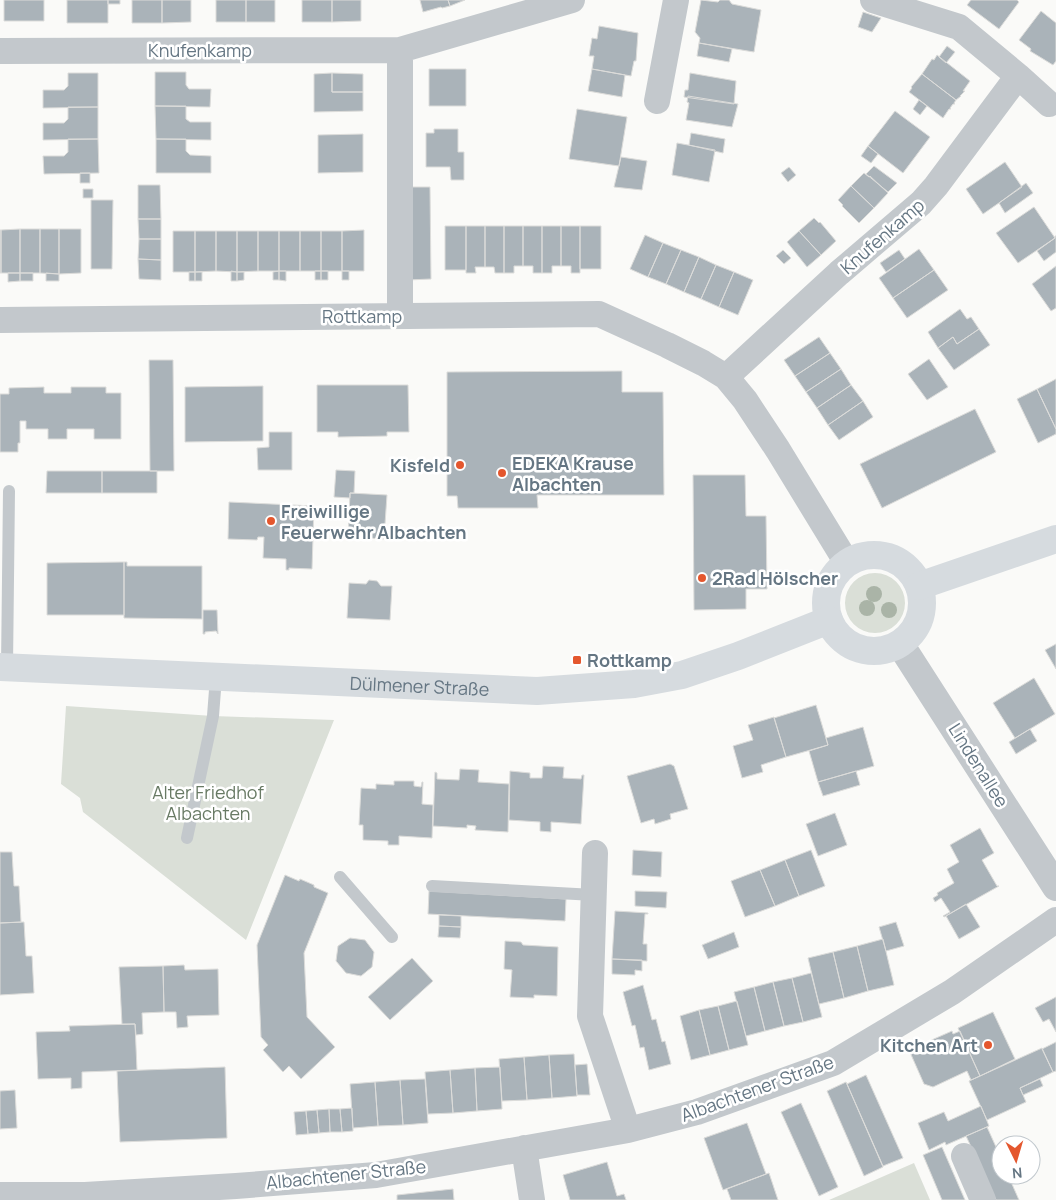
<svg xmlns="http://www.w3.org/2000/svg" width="1056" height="1200" font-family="Manrope,sans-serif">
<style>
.green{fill:#dadfd7}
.building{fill:#aab3b9;stroke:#dcdcda}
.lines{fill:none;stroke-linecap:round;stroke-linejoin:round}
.service{stroke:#c3c8cc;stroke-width:12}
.minor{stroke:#c3c8cc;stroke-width:26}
.tertiary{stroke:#c3c8cc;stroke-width:28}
.secondary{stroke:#d6dbdf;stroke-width:28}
.tree{fill:#aab4a7}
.poi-dot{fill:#e4572e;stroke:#fff;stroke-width:2}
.labels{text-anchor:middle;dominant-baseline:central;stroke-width:5;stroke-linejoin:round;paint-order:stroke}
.street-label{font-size:18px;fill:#657683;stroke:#fff}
.poi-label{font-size:18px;font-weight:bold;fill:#657683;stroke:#fff;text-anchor:start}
.park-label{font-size:18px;fill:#687a64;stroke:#fff}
</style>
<rect width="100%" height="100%" fill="#fafaf8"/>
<path class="green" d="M845 603a30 30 0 1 1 60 0a30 30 0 1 1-60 0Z
M66 706 213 716 334 720 246 940 83 812 80 798 61 784Z
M914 1163 930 1200H829Z"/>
<path class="building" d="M4 0H44V21H4Z
M67 0H108V23H67Z
M108 0H120V4H108Z
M132 0H162V23H132Z
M162 0H191V22L162 23Z
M216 0H246V22H216Z
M246 0H275V22H246Z
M302 0H332V22H302Z
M332 0H361V21L332 22Z
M420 0H448L450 6 442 8 441 7 423 12Z
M448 0H465L450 6Z
M701 0 718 2 720 0H729L732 4 761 10 754 52 699 43 700 38 695 32Z
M971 0H1017L1019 2 999 29 967 5Z
M1041 11 1056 23V61L1053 65 1030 51 1031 49 1019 40Z
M863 12 881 18 872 32 858 27Z
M599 26 638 33 636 61H634L631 76 592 69 594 56H589L592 38 597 39Z
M699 43 732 49 729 62 697 56Z
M947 46 955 52 946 63 939 57Z
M937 55 970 81 963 91H965L960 96H961L956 100 922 74 932 59 934 60Z
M429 69H466V106H429Z
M592 69 625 75 622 97 588 91Z
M155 72H186V85L189 89H211L210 107 155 106Z
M68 73H98V107L43 108V90H64L68 86Z
M332 73V92H363V111L314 112V74Z
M332 73 363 74V92H332Z
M690 73 736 81 734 104 684 97 685 90H688Z
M922 74 956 100 954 103 955 104H953L950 108 951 109H949L943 118 909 92 912 88 911 87Z
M688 96 738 104 732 127 686 120 689 103 687 102Z
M919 100 927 106 920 115 913 109Z
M155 106H186V119L190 122H211V140L156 139Z
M68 107H98V139L43 140V123H64L68 119Z
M577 109 627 117 619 166 569 159Z
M895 111 930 137 903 173 868 146Z
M434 129H458V152H464V180H451L450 167H426V133H434Z
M691 133 725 139 723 153 689 145Z
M363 134V172L318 173V135Z
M68 139H98L99 173 44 174 43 156H64L68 152Z
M156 139H186V151L190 155 211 156V173H156Z
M677 143 715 150 709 182 672 175Z
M868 146 878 154 871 163 861 156Z
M621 157 647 161 642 190 614 187Z
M1005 162 1022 187 983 214 966 189Z
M874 166 897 183 888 192 866 174Z
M789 167 796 175 788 182 781 173Z
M80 173H90V183H80Z
M864 173 869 177 870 176 888 193 874 208 851 186Z
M1026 183 1033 193 1005 213 999 203Z
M138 185H160L161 219H138Z
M851 186 874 208 859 223 842 206 843 205 838 200Z
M406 187H430L431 279 407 280Z
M83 189H93V198H83Z
M91 200H113L112 269H91Z
M1034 207 1055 238 1018 263 996 233Z
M814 218 819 223 820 222 836 241 821 255 799 231Z
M138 219H161V239H139Z
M445 226H466V270H445Z
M466 226H485V267H475L476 273H466Z
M485 226H504V273H495L494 267H485Z
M504 226H523V266H514V273H504Z
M523 226H542V273H533V266H523Z
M542 226H561V266H552V273H542Z
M561 226H580V273H571V266H561Z
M580 226H601V269H580Z
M20 229H40V273H20Z
M20 229V273H1V230Z
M40 229H59V274L40 273Z
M59 229H81V273L59 274Z
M0 230H1V273H0Z
M364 230V271H342V231Z
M173 231H195V272H173Z
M195 231H216V271L195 272Z
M216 231H237V272L216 271Z
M237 231H258V271L237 272Z
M258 231H279V271H258Z
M279 231H300V271H279Z
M300 231H321V271H300Z
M321 231H342V271H321Z
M799 231 821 255 807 267 787 242Z
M645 235 663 243 648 277 630 269Z
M1055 236H1056V252L1044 261 1037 251 1055 238Z
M139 239H161V260L138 259Z
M663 243 681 250 666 284 648 277Z
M919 249 934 270 893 298 879 278Z
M681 250 699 257 684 292 666 284Z
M783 250 791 258 784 264 776 256Z
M899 250 905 259 886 272 880 263Z
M699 257 716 265 701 299 684 292Z
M138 259 161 260V280L139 279Z
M716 265 734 272 719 307 701 299Z
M1056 266V308L1051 311 1032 284Z
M934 270 948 290 907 318 893 298Z
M231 271 237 272V281H231Z
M279 271V280H273V272Z
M279 271H286V281L279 280Z
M315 271H321V280H315Z
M321 271H328V280H321Z
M342 271H349V280H342Z
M189 272H195V281H189Z
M195 272H202V281H195Z
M237 272H244V280L237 281Z
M734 272 753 280 738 315 719 307Z
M8 273H20V281L8 282Z
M20 273H33V281H20Z
M46 273 59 274V281H46Z
M960 309 967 319 971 317 979 329 957 344 953 337 938 348 928 332Z
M979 329 990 345 954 370 938 348 953 337 957 344Z
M819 337 830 353 795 376 784 360Z
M830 353 841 369 806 392 795 376Z
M929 359 948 387 927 400 908 374Z
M149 360H173L174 471H150Z
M841 369 851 385 817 408 806 392Z
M622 371V392H663L664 495H537L538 508H458L457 496H447V372Z
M1056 379V429L1037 389Z
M317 385H408L409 432H387V436L338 437V432H317Z
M851 385 863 401 828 425 817 408Z
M263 386V441L185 442V387Z
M44 387V393H71V387H106V393H121V439H94V429H67V439H48V429H26V421H20V443H18V452H0V394H9V388Z
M1037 389 1056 429V434L1038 443 1017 399Z
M863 401 873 417 839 440 828 425Z
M975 409 996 452 882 508 860 464Z
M269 432H292V470H258L257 448 269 447Z
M336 470 355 471 354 493H350V498L334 497Z
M47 471H102V493H46Z
M102 471H157V493H102Z
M693 475H745L746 516H766L767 589H746V609L694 610Z
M350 493 387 495 384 539 348 537Z
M229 502 314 506 312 569 289 568V570H286V559L263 558 264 537H258L257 540 228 539Z
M124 562V615H47V563Z
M124 562H127V566H202V619L124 618Z
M369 580 377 581 381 586H392L390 620 347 618 349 583 366 584Z
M203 610H217L218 634 216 631 205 632V634H203Z
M1056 644V669L1045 650Z
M1034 678 1055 714 1015 738 993 703Z
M816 705 828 745 786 757 774 718Z
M774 717 786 757 761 765 763 772 742 778 733 746 753 740 748 725Z
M863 727 874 766 818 782 809 751 828 745 826 738Z
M1030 729 1037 741 1016 754 1009 742Z
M670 764 674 766 688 809 670 814 671 819 655 824 654 819 641 823 627 776Z
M543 766 564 767 563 778 581 779 582 775H584L581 824 551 822V832L540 831V822L509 820 510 771 530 773V778H542Z
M460 769 479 770 478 782 509 784 508 832 475 830 476 826 467 825V828L433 826 435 772 437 773V779L459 780Z
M856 771 860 785 823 796 818 782Z
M394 781H414V786L421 787 422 782H423L422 804 433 805 432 838 399 836V845H388V841L363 840V825H359L361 788 376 789V784L394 785Z
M835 813 847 845 818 856 806 824Z
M980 828 994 853 982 860 997 886H999L944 917 943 916 950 912 941 898 935 902 933 898 938 895 937 893 954 883 947 869 959 862 950 845Z
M633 850 662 852 661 877 632 875Z
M811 850 825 886 799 896 785 860Z
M0 852H12L14 886H19L21 922 0 923Z
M785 860 799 896 775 906 760 870Z
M760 870 775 906 745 917 731 881Z
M285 875 299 881 300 879 314 885V887L328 893 304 953 307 1017 335 1047 301 1079 289 1066 283 1072 263 1050 268 1045 261 1037 257 945Z
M429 891 566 899 565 921 428 914Z
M635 891 667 892 666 908 635 906Z
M966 904 980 927 959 939 946 916Z
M615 911 648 913V914H645L643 944H647V961L612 959Z
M439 915 461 916V927L439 926Z
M24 922 26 956H32L34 993 0 995V923Z
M896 922 904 946 886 951 879 927Z
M439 926 461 927 460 938 438 937Z
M734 932 739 947 708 959 702 945Z
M350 938 365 940 374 952 372 967 361 976 346 973 336 961 338 946Z
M883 939 894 985 868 991 857 946Z
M505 941 521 942 523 945 558 947 557 996 534 995V998L510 997 512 970 504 969Z
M857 946 868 991 844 998 833 952Z
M833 952 844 998 819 1004 808 958Z
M412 958 433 981 390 1020 368 997Z
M612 959 642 960V971L635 970V975L612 974Z
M184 965 185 970 218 969 219 1015 187 1016 188 1027 177 1028 176 1012H164L163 966Z
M163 966 164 1012 142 1013 143 1034 136 1035 135 1024H122L119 967Z
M811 973 822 1017 803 1022 792 978Z
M792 978 803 1022 784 1026 773 982Z
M773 982 784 1026 765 1031 754 987Z
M643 985 652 1020 656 1019 662 1042 665 1041 671 1064 649 1070 644 1047 640 1048 635 1025 632 1026 623 992Z
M754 987 765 1031 746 1036 734 992Z
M1056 997V1032L1049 1019 1043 1022 1035 1008Z
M737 1001 748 1045 729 1050 718 1006Z
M718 1006 729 1050 710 1055 699 1010Z
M699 1010 710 1055 691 1060 680 1016Z
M993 1012 1015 1059 980 1076 958 1028Z
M135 1024 137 1070 82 1072V1088L71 1089V1078L38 1079 36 1032 70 1031 69 1026Z
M952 1031 953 1034 960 1031 980 1076 971 1080 967 1071 933 1087 924 1084 909 1050Z
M1056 1042V1071L1053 1072 1042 1049Z
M1042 1048 1053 1072 1020 1088 1026 1102 987 1120 969 1081Z
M574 1054 577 1096 552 1098 549 1055Z
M549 1055 552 1098 527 1100 524 1057Z
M524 1057 527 1100 502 1101 499 1059Z
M587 1064 590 1095H577L575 1065Z
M225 1067 227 1138 120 1142 117 1071Z
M500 1067 502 1109 477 1111 475 1068Z
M475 1068 477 1111 453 1113 450 1070Z
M450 1070 453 1113 428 1114 425 1072Z
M866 1075 903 1158 883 1166 847 1084Z
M425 1079 428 1123 403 1125 400 1080Z
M1040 1079 1043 1086 1023 1095 1020 1088Z
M400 1080 403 1125 378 1126 375 1082Z
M375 1082 378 1126 353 1128 350 1084Z
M846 1082 883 1167 864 1176 827 1091Z
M15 1090 17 1128 0 1129V1091Z
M801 1103 838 1187 819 1196 781 1112Z
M981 1106 989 1126 946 1145 945 1142 929 1150 918 1123 944 1112 948 1121Z
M352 1108 353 1131 342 1132 340 1109Z
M329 1109 330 1132 319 1133 317 1110Z
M329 1109H340L342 1132H330Z
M317 1110 319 1133 308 1134 306 1111Z
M306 1111 308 1134 296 1135 294 1112Z
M747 1123 766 1174 723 1190 704 1138Z
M987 1127 1001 1158V1175H1008L1019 1200H996L966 1136Z
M942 1147 965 1200H942L923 1155Z
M607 1162 617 1196 624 1194 626 1200H570L563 1175Z
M769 1173 778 1200H731L727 1189Z
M453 1189 454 1200H397V1195Z"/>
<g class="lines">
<path class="service" d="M7 667 9 491
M187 838 213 716 216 677
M340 877 392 937
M432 886 594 895"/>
<path class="minor" d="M400 50V316
M0 51 400 50 572 0
M1018 76 1049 104
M657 101 676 0
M0 320 599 314 667 345 703 363 726 377 745 400 778 450 847 563
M726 377 839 273 921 203 936 186 1018 76 959 27 873 0
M595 853 590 1016 628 1130
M524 1148 532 1200
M964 1156 983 1200
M0 1195H85L236 1186 376 1175 628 1130 697 1112 833 1063 952 992 1056 920"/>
<path class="tertiary" d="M900 644 1056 887"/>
<g class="secondary">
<circle cx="874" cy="603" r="48"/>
<path d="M919 586 1056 539"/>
<path id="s1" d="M0 667 537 691 634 684 682 675 738 656 829 620"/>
</g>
</g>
<g class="tree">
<circle cx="874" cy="594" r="8"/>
<circle cx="867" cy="608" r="8"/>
<circle cx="889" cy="610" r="8"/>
</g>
<g class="poi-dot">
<circle cx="460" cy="465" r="5"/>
<circle cx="502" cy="473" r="5"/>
<circle cx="271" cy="521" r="5"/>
<circle cx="702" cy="578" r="5"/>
<rect x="572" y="655" width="10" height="10" rx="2.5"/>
<circle cx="988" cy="1045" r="5"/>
</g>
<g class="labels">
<g class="street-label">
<text x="200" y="50">Knufenkamp</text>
<text transform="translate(882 236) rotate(-41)">Knufenkamp</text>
<text x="362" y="316">Rottkamp</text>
<text stroke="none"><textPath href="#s1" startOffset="420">Dülmener Straße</textPath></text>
<text transform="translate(979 765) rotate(58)">Lindenallee</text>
<text transform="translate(757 1088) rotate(-20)">Albachtener Straße</text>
<text transform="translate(346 1174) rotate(-6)">Albachtener Straße</text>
</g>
<g class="poi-label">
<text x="512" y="463">EDEKA Krause<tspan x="512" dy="21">Albachten</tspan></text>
<text x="450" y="465" text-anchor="end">Kisfeld</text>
<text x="281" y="511">Freiwillige<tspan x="281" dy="21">Feuerwehr Albachten</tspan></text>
<text x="712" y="578">2Rad Hölscher</text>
<text x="587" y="660">Rottkamp</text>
<text x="978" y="1045" text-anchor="end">Kitchen Art</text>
</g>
<g class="park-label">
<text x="208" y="792">Alter Friedhof<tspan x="208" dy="21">Albachten</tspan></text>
</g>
</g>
<g transform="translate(1016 1160) rotate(175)"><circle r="24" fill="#ffffff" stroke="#c1c8cd"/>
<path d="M0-4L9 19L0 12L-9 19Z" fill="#e4572e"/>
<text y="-8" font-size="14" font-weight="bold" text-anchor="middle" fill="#657683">N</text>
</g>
</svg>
